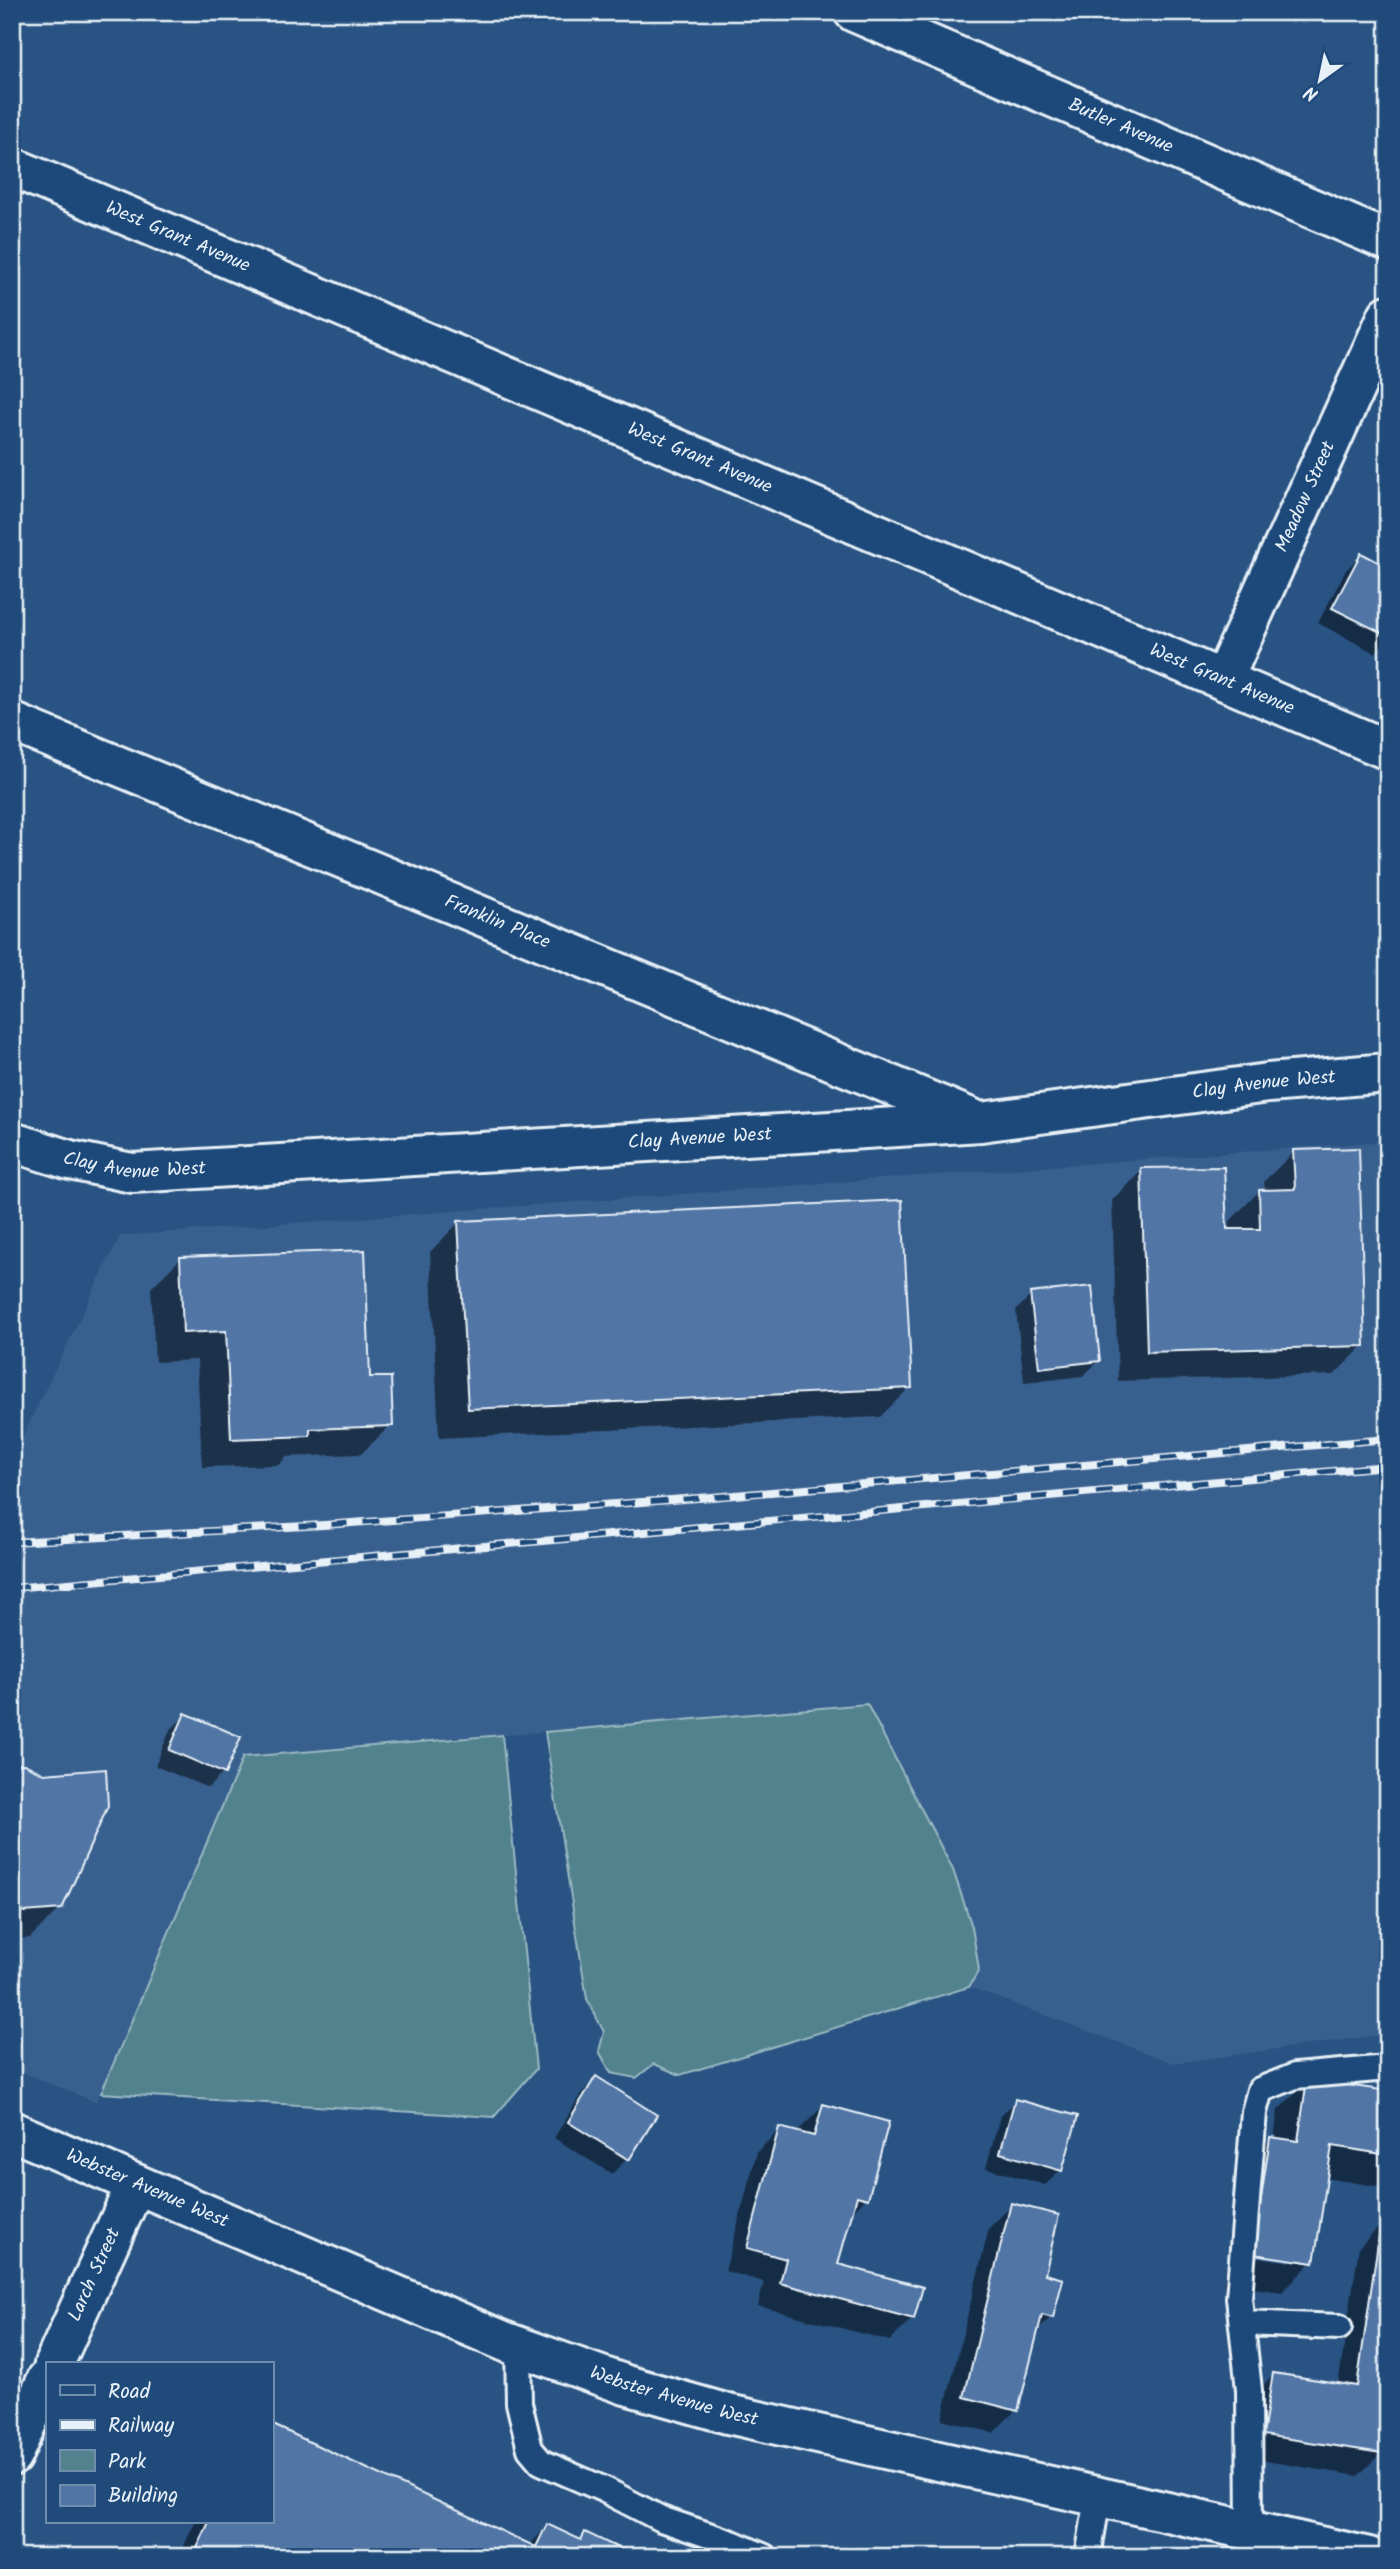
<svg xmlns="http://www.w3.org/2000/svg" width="1400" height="2569" font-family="Kalam,sans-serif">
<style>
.built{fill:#39608f}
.green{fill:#51828d;stroke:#9cbac2;stroke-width:2}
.shadow{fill:#0007;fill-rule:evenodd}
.building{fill:#5175a5;stroke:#e8f1f8;stroke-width:2}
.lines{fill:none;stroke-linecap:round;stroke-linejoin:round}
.lane-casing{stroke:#e8f1f8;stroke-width:30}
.street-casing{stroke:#e8f1f8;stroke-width:44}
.lane{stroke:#1f4a7a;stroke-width:24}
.street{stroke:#1f4a7a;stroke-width:38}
.rail-casing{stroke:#e8f1f8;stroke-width:8}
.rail{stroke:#1f4a7a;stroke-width:5;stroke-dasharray:16;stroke-linecap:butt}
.labels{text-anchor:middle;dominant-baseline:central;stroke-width:7;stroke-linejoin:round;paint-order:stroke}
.street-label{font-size:19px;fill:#e8f1f8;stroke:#1f4a7a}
</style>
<rect width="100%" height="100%" fill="#295383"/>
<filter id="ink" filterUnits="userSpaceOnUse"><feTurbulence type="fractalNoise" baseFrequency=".0143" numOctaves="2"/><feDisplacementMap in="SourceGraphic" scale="14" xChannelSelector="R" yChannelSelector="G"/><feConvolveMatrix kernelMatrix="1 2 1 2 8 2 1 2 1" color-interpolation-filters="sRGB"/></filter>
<g filter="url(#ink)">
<path class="built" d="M1388 1141V2034L1174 2063 969 1987 979 1970 972 1927 953 1870 867 1704 244 1757 96 2102 12 2068V1458L120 1236Z"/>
<path class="green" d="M867 1704 953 1870 972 1927 979 1970 969 1987 680 2075 654 2064 636 2078 611 2073 599 2051 604 2032 587 1999 545 1732Z
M502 1735 536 2069 494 2117 101 2093 243 1757Z"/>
<path class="shadow" d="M1361 555 1388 568V639L1375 653 1318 623 1346 570Z
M1294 1152 1363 1346 1334 1375 1118 1381 1112 1200 1142 1170 1225 1231H1230V1221L1259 1191H1265L1264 1181Z
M459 1222 910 1387 880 1417 439 1438 430 1252Z
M181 1258 369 1379 391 1425 361 1454 286 1457 279 1465 202 1467 197 1360 155 1362 151 1288Z
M1031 1295 1099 1361 1083 1376 1024 1383 1016 1310Z
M186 1715 223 1773 208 1788 155 1766 170 1730Z
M12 1767 60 1908 30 1938 12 1940Z
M596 2078 627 2158 612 2174 554 2138 581 2094Z
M1308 2081 1388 2093V2188L1325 2178 1312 2262 1282 2292 1224 2284 1241 2168 1271 2138 1274 2139 1278 2110ZM1244 2251 1290 2258V2262L1244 2255Z
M1016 2101 1061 2170 1045 2185 986 2168 1000 2116Z
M823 2106 866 2198 850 2214 836 2265 913 2318 890 2341 758 2306 764 2282 725 2271 757 2152 780 2129 799 2134 800 2129Z
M1012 2205 1042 2275 1051 2317 1035 2333 1016 2410 993 2433 942 2419 989 2228Z
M1382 2224 1388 2225V2437L1383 2436 1381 2453 1358 2476 1241 2457 1250 2398 1273 2375 1338 2385 1359 2247Z
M195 2522H271L528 2546 548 2526 579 2541 585 2534 633 2557H178Z"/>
<path class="building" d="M1361 553 1388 567V636L1332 608Z
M1359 1148 1365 1346 1147 1352 1141 1168 1224 1167 1227 1229H1260L1259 1190 1295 1189 1293 1150Z
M902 1200 912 1388 468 1409 458 1221Z
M365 1250 370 1377H391L393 1426 310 1429V1436L231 1439 226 1331 183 1333 180 1257Z
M1092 1286 1100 1361 1039 1368 1030 1293Z
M185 1713 241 1737 225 1774 169 1750Z
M24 1764 44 1774 106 1769 108 1806 62 1909 24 1912 12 1907V1765Z
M596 2076 657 2115 629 2160 568 2122Z
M1307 2079 1388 2091V2155L1332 2146 1314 2263 1253 2254 1270 2137 1298 2141Z
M1015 2099 1078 2116 1062 2171 1000 2153Z
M823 2104 889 2122 868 2199 857 2196 838 2264 923 2287 914 2319 780 2283 786 2259 747 2248 779 2127 814 2136Z
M1011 2203 1059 2215 1045 2274 1063 2279 1053 2318 1042 2315 1018 2411 964 2397Z
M1381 2222 1388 2223V2418L1382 2453 1263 2435 1273 2373 1357 2386Z
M271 2424 536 2547 547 2524 581 2540 585 2532 637 2557H193L209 2522H271Z"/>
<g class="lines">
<defs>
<path id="lane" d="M1243 2323 1339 2327
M518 2346 519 2403 530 2449 541 2462 605 2490 661 2519 732 2543 765 2557
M1250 2530 1249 2390 1239 2298 1254 2112 1260 2090 1295 2076 1388 2068
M1088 2557 1098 2497"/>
<g id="street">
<path id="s1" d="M854 12 1388 241"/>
<path id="s2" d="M12 167 1388 750"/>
<path id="s3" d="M1223 680 1388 315"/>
<path id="s4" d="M12 722 971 1118"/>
<path id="s5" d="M12 1142 70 1160 132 1173 981 1122 1268 1083 1388 1073"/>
<path id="s6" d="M12 2131 506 2342 626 2385 728 2414 1369 2557"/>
<path id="s7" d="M54 2364 136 2184"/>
<path d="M12 2456 47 2379"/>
</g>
</defs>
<use href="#lane" class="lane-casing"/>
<use href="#street" class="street-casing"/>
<use href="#lane" class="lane"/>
<use href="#street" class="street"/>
<defs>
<path id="rail" d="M12 1542 324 1525 712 1497 1388 1439
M12 1588 1388 1466"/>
</defs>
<use href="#rail" class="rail-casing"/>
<use href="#rail" class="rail"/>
</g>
</g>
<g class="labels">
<g class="street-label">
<text stroke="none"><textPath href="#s1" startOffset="290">Butler Avenue</textPath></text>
<text stroke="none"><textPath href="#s2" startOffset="180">West Grant Avenue</textPath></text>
<text stroke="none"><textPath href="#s2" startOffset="747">West Grant Avenue</textPath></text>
<text stroke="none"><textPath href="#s3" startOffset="201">Meadow Street</textPath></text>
<text stroke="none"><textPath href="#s2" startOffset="1314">West Grant Avenue</textPath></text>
<text stroke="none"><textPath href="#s4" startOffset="525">Franklin Place</textPath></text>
<text stroke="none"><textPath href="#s5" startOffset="1260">Clay Avenue West</textPath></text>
<text stroke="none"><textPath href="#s5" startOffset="693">Clay Avenue West</textPath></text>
<text stroke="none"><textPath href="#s5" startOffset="126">Clay Avenue West</textPath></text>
<text stroke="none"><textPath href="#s6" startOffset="147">Webster Avenue West</textPath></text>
<text stroke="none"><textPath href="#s7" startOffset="98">Larch Street</textPath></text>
<text stroke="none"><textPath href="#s6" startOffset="714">Webster Avenue West</textPath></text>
</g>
</g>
<rect width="1400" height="2569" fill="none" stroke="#1f4a7a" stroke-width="42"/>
<rect x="21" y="21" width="1358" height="2527" fill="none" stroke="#e8f1f8" stroke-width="2.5" filter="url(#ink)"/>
<rect x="46" y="2362" width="228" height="161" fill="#1f4a7a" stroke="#6f8dac" stroke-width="2"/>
<rect x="60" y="2385" width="35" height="10" fill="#1f4a7a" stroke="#6f8dac" stroke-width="2"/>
<text x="108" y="2398" font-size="21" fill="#e8f1f8">Road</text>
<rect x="60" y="2420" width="35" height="10" fill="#e8f1f8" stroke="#6f8dac" stroke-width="2"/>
<text x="108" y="2432" font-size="21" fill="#e8f1f8">Railway</text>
<rect x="60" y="2450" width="35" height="21" fill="#51828d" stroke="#6f8dac" stroke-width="2"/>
<text x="108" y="2468" font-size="21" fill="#e8f1f8">Park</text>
<rect x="60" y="2485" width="35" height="21" fill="#5175a5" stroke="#6f8dac" stroke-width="2"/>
<text x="108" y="2502" font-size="21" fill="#e8f1f8">Building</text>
<g transform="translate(1320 80) rotate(213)" stroke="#1f4a7a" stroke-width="5" paint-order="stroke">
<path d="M0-5L12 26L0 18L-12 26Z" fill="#e8f1f8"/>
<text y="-10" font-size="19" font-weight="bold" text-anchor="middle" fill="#e8f1f8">N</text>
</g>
</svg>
